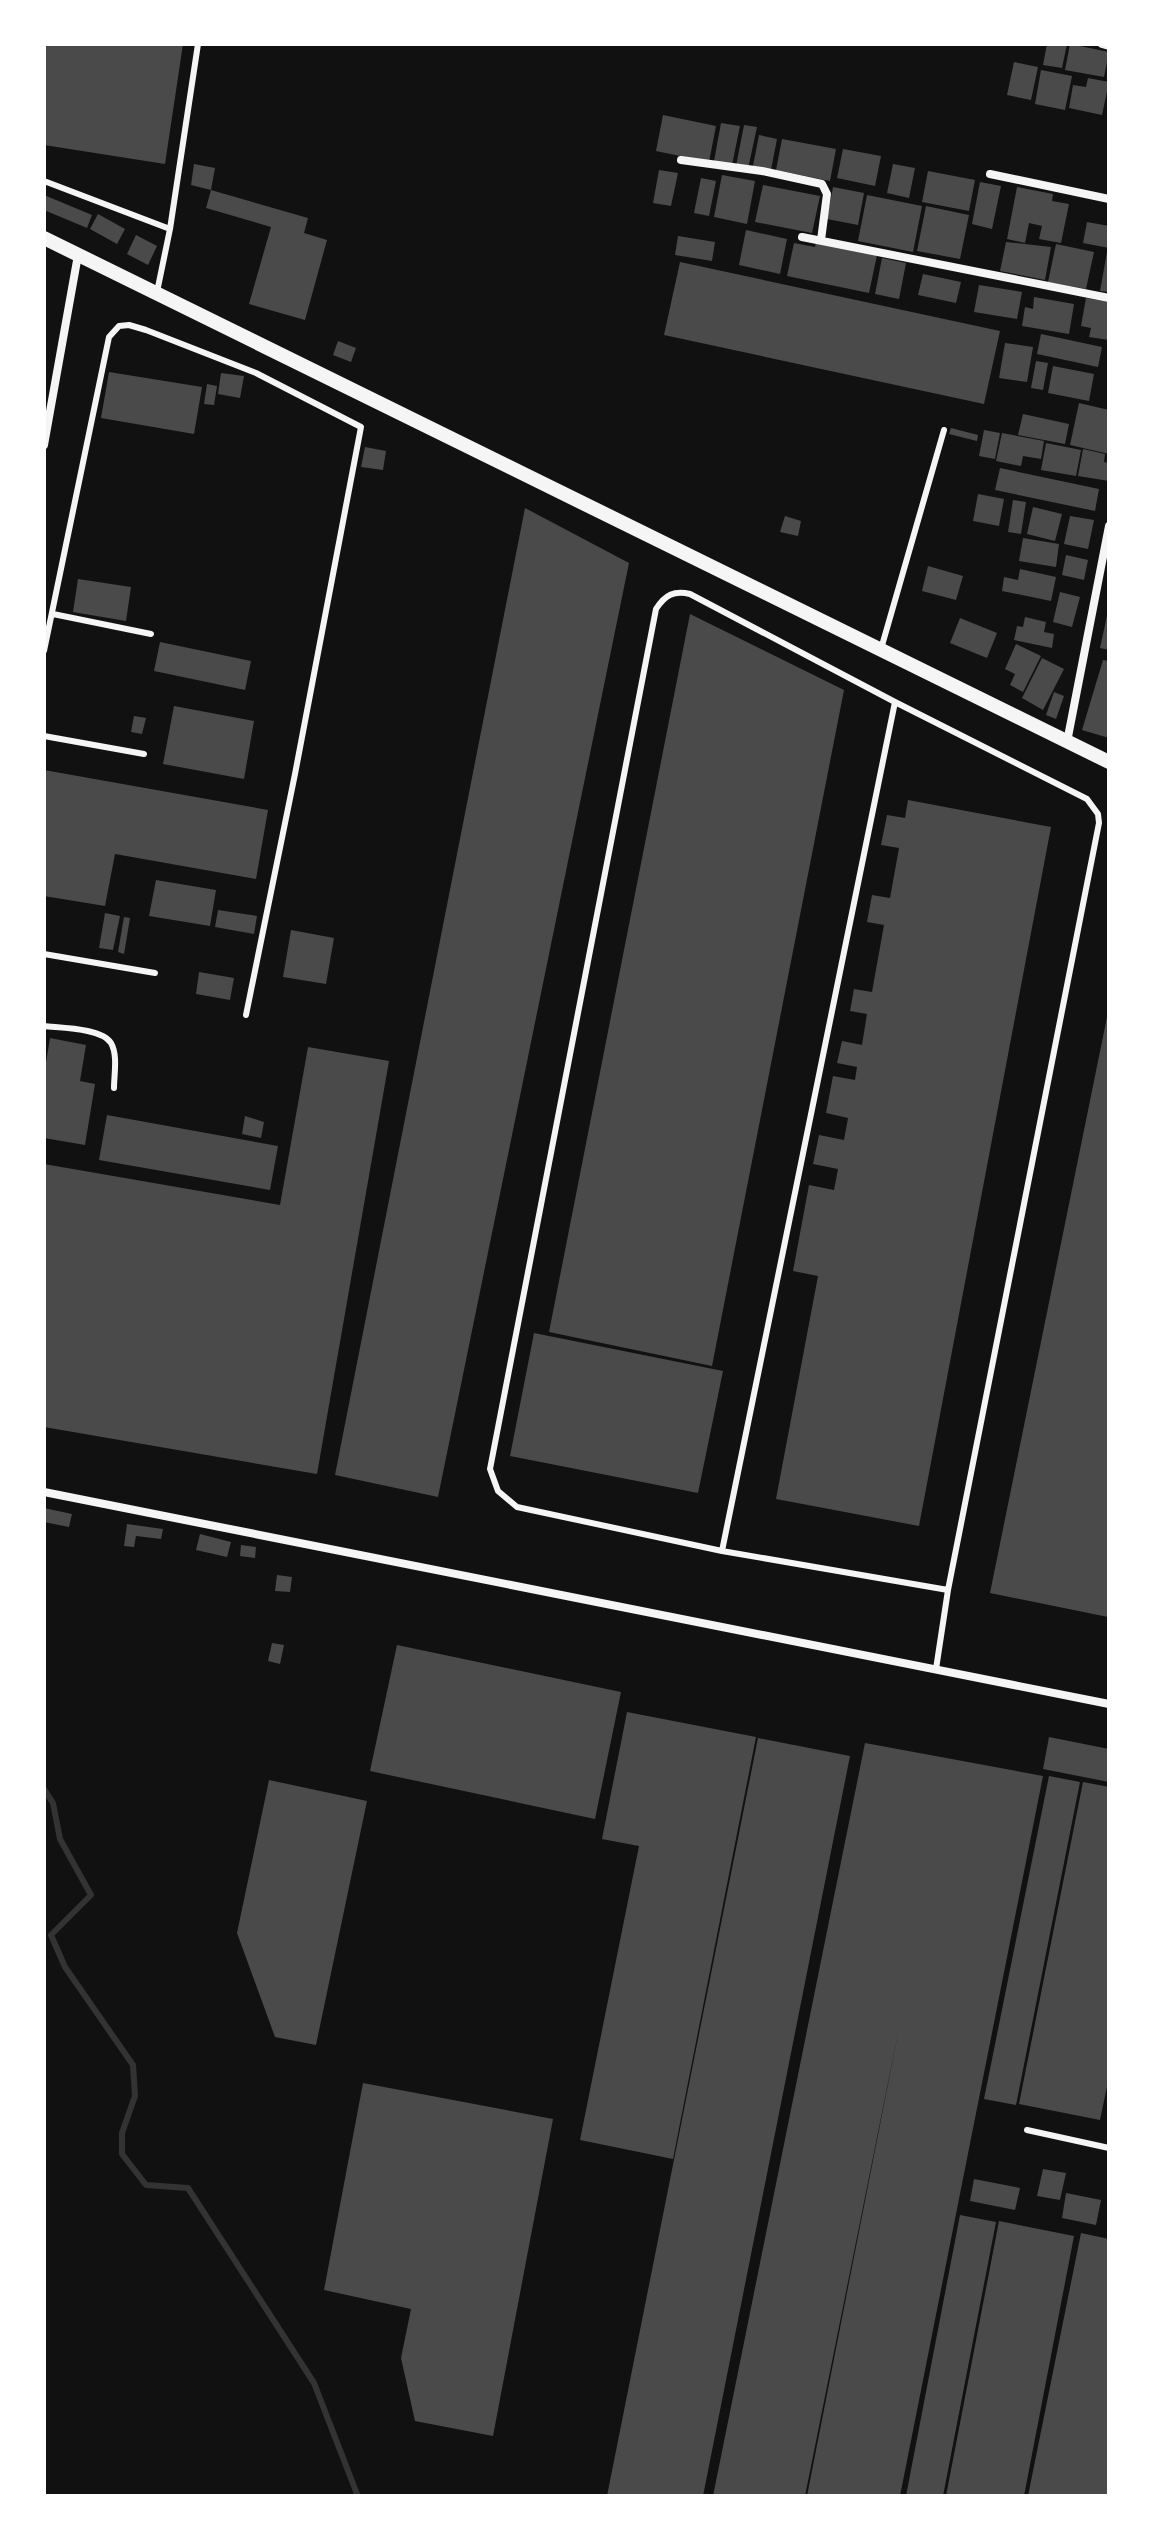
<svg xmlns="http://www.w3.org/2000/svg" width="1153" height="2540" font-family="'Space Grotesk',sans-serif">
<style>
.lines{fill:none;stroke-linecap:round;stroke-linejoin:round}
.stream{stroke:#333;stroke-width:6}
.building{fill:#4a4a4a}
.service{stroke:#f5f5f5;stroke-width:6}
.minor{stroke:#f5f5f5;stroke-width:8}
.tertiary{stroke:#f5f5f5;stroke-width:14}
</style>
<rect width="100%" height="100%" fill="#111"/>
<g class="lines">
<path class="stream" d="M44 1789 53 1803 60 1839 91 1895 51 1935 65 1967 133 2065 135 2096 122 2133V2154L146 2185 188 2188 314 2383 357 2494 355 2496"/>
</g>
<path class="building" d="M44 44H183L165 164 44 145Z
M1047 44H1067L1062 68 1043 65Z
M1070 44 1109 52 1104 77 1065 70Z
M1014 62 1038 67 1031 100 1007 95Z
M1041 70 1072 76 1065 110 1035 104Z
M1088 78 1109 82 1102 115 1069 108 1073 85 1086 87Z
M663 115 716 126 709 162 656 151Z
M721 123 740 126 732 165 714 161Z
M744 125 757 127 748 169 736 166Z
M759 135 777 139 771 170 753 166Z
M782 139 836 149 830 181 776 170Z
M843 149 881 156 875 186 837 178Z
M194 164 215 168 211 190 191 185Z
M893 164 915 168 909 198 887 193Z
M659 170 678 173 671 206 653 203Z
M928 171 975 180 969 211 922 202Z
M722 175 755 181 747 224 714 217Z
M701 178 716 181 709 216 694 213Z
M980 182 1001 186 992 229 972 224Z
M763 185 820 196 812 233 755 222Z
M833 187 864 193 858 225 827 219Z
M1017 187 1053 194 1052 201 1069 204 1061 243 1039 239 1042 226 1029 223 1025 243 1007 239Z
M211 190 308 218 304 233 327 240 305 320 249 304 271 227 206 208Z
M44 195 92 215 87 228 44 210Z
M867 195 922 206 913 252 858 241Z
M926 206 969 215 960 259 917 251Z
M98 214 125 229 117 244 90 229Z
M1087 222 1109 226V248L1083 243Z
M746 230 787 239 780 274 739 265Z
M136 235 157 246 148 265 127 254Z
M678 236 715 242 712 261 675 255Z
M816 242 877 255 869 293 787 276 794 243 815 247Z
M1006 242 1051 247 1045 280 1000 271Z
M1056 244 1094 252 1086 289 1048 282Z
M1107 252H1109V292L1100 291Z
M882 258 906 263 899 299 875 294Z
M680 262 1000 331 984 404 664 335Z
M923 274 961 282 956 303 918 295Z
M979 285 1022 292 1017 319 974 312Z
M1034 297 1074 304 1069 334 1022 326 1025 307 1033 309Z
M1086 298 1109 302V340L1089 337 1091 328 1081 326Z
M1041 334 1102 347 1098 367 1037 354Z
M338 341 356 348 351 362 333 355Z
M1005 343 1033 347 1027 382 999 378Z
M1036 361 1048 363 1043 390 1031 388Z
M1053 366 1094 374 1089 401 1048 393Z
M109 372 202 387 194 434 101 418Z
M221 373 244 376 240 398 218 394Z
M207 384 217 386 214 405 204 404Z
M1079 403 1109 410V454L1070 445Z
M1023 414 1069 424 1065 444 1018 435Z
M951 428 978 435 977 441 949 434Z
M984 430 1000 433 995 459 979 456Z
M1002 433 1044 441 1041 459 1023 456 1021 466 996 461Z
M1046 443 1081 450 1076 476 1041 470Z
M365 447 386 451 383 470 361 467Z
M1083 449 1105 454 1104 462 1109 463V481L1078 476Z
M1000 468 1099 489 1095 511 995 490Z
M978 494 1004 499 999 526 973 521Z
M1013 500 1026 502 1021 534 1008 532Z
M1033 507 1062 514 1055 541 1027 534Z
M525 508 629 563 438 1497 335 1475Z
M785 516 801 521 798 536 780 532Z
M1070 516 1094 520 1088 549 1064 544Z
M1023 538 1059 544 1056 567 1019 561Z
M1066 555 1088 560 1084 580 1062 575Z
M928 566 963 576 956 600 922 591Z
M1020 569 1056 577 1051 601 1002 591 1004 577 1018 580Z
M78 579 131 587 126 621 73 612Z
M1060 592 1080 597 1072 627 1053 622Z
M1108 611H1109V650L1100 648Z
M690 614 844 690 712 1366 549 1332Z
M1025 617 1046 622 1044 632 1054 634 1052 648 1014 640 1017 626 1023 627Z
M960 618 997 633 987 658 950 643Z
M160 642 251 661 245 690 154 671Z
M1016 644 1041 656 1023 692 1010 685 1015 674 1005 669Z
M1042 658 1064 669 1043 710 1022 698Z
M1103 660 1109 661V738L1082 730Z
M1054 692 1064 696 1056 719 1046 715Z
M174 706 254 721 244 779 163 764Z
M134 716 146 718 142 734 131 732Z
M44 770 268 810 256 879 115 854 105 906 44 896Z
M908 800 1051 827 919 1526 776 1499 818 1276 793 1271 809 1185 834 1190 838 1169 813 1164 819 1135 844 1140 848 1118 826 1113 833 1076 855 1080 857 1067 837 1063 842 1041 862 1045 867 1014 850 1011 854 989 872 992 884 925 867 922 872 895 890 898 899 848 881 845 887 815 905 818Z
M156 880 216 890 210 926 149 916Z
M218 910 257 916 254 934 215 927Z
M105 913 120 916 113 950 99 948Z
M124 917 130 918 124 954 118 952Z
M291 930 334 938 326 984 283 977Z
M199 972 234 978 230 1000 196 994Z
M1108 1012H1109L1108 1617 990 1593Z
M50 1038 86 1045 80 1081 95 1084 85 1145 44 1138V1075Z
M308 1047 389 1061 317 1474 44 1427V1164L280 1205Z
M107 1115 278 1146 270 1190 99 1160Z
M245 1116 264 1122 261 1138 242 1134Z
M534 1333 723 1371 698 1493 510 1456Z
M44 1508 72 1514 69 1527 44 1522Z
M127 1524 163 1529 161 1539 136 1536 134 1547 124 1546Z
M200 1534 231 1542 227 1557 196 1550Z
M241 1545 256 1547 255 1558 240 1556Z
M277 1575 292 1577 290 1592 275 1591Z
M272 1643 284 1645 280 1664 268 1661Z
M397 1645 621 1692 595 1819 370 1771Z
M627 1712 756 1737 673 2159 580 2140 639 1846 602 1839Z
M1049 1737 1109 1749V1782L1043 1769Z
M758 1738 850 1756 703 2496H607Z
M865 1743 1043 1776 900 2496H807L900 2023 805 2496H713Z
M1049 1776 1080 1782 1016 2105 984 2099Z
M269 1780 367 1801 316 2045 275 2037 237 1933Z
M1083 1782 1109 1787V2077L1100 2120 1019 2104Z
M363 2083 553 2119 493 2436 415 2421 401 2358 411 2309 324 2290Z
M1043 2169 1066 2173 1060 2200 1037 2196Z
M974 2179 1020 2188 1015 2210 970 2201Z
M1066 2193 1101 2200 1096 2225 1062 2218Z
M960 2215 996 2222 943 2496H906Z
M999 2221 1074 2236 1024 2496H946Z
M1081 2233 1109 2239V2496H1028Z"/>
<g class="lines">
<path class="service" d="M44 181 170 229
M157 292 170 229 198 44
M53 614 151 634
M881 649 944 430
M44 651 109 337 119 326 129 325 146 330 256 373 361 427 295 774 246 1015
M895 702 722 1551 948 1590
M44 736 144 754
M44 954 155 973
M44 1026C61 1028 102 1028 111 1043 118 1055 114 1075 114 1088
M722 1551 517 1507 498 1491 490 1469 656 609C665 595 674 590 690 594L895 702 1087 799 1098 814 1099 823 948 1590 936 1669
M1027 2130 1109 2148"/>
<path class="minor" d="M1102 44 1109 46
M681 160 762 171 822 184 827 194 821 240
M990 174 1109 199
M802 237 1109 298
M44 445 78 255
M1067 742 1109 526
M44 1492 1109 1704"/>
<path class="tertiary" d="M44 238 1109 762"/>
</g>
<rect width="1153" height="2540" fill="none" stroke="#ffffff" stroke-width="92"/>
</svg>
